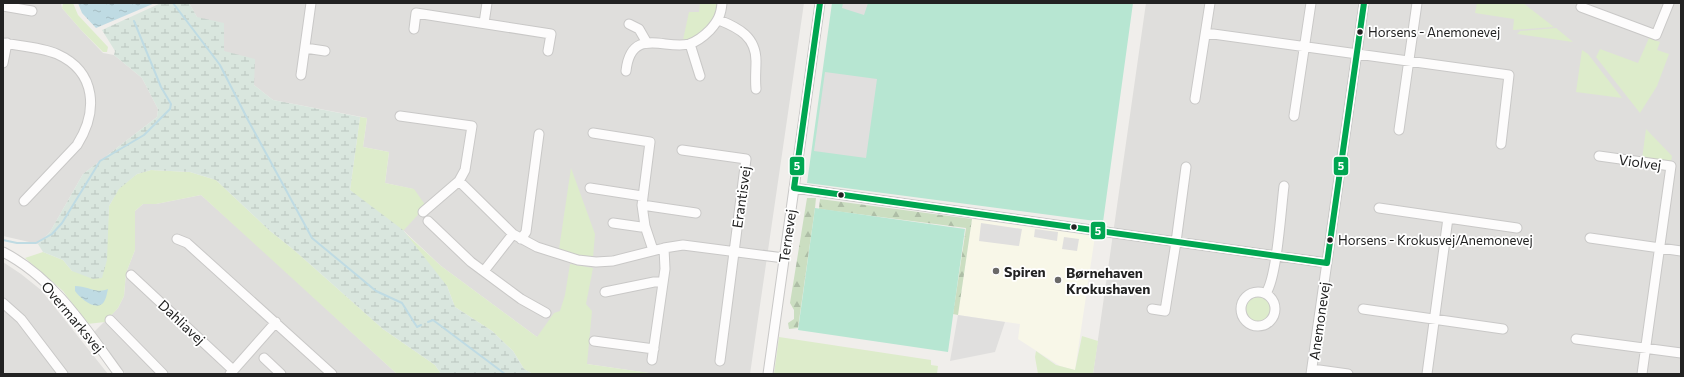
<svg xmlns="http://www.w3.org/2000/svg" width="1684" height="377" font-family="Commissioner,sans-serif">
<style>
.residential{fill:#dfdedc}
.education{fill:#f8f7e8}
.grass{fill:#ddeccb}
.forest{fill:url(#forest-firs)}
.wetland{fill:url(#wetland-marsh)}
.pitch{fill:#b7e6d2}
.parking{fill:#e0dfde}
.water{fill:url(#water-ripples)}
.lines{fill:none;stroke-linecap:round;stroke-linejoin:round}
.stream{stroke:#bfdbe3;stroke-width:2}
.minor-casing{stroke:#c9c8c7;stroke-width:11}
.minor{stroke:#fdfcfc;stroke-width:9}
.bus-1-casing{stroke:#fff;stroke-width:9}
.bus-1{stroke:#00a651;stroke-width:6}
.bus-dot{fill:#222;stroke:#fff;stroke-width:1.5}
.poi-dot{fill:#6a6968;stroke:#fff;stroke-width:1.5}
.labels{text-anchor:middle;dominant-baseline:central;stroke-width:3.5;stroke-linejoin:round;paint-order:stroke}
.bus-label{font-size:13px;fill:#222;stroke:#fff;text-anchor:start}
.street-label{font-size:14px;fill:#222;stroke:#fff}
.poi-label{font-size:14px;font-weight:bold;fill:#222;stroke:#fff;text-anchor:start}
.line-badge{stroke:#fff;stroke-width:1.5}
.badge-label{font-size:11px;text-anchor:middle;font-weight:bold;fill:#fff}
</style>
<defs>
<pattern id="forest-firs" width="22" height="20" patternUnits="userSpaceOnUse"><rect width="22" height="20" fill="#cbdec1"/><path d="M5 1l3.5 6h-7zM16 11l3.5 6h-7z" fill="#aebea6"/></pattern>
<pattern id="wetland-marsh" width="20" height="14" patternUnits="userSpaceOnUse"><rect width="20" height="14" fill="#d9e6de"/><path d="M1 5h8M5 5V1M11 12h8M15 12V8" fill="none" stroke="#bac5be"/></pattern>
<pattern id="water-ripples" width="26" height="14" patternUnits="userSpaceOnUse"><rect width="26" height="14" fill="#bfdbe3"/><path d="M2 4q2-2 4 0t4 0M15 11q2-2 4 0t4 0" fill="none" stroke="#a4bcc2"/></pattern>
</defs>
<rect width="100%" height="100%" fill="#f0eeeb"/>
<path class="residential" d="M3 3H61L62 8 82 31 103 53 114 55 142 78 158 109 157 117 83 174 50 232 38 244 3 236Z
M189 3H804L750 374H656L587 364 537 337 441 266 403 230 413 189 385 183 389 152 363 147 367 118 273 100 254 85 224 51 197 17Z
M1146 3H1681V374H1093Z
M201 195 258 246 397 374H126L93 333 118 308 124 296 126 273 135 250V211L143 204H156Z
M3 262 21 274 41 290 108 374H3Z"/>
<path class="education" d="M972 219 1095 236 1075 370 1060 366 1018 339 1020 324 958 315Z"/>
<path class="grass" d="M63 3H73L78 15 108 47 107 52H103L82 31 62 8Z
M700 3H718C717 15 710 29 699 35 695 38 688 39 683 40L689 12H699Z
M1477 3H1523L1554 27 1513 30 1514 19 1475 13Z
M1556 28 1573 42 1517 34 1520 31Z
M1649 38 1660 42 1657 50 1669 54 1657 86 1640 113 1596 57 1600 49 1638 63Z
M1582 50 1588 54 1622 98 1576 92Z
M360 117 367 118 363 147 389 152 385 183 414 189 426 206 403 231 441 266 537 337 554 313 560 311 565 295 570 264 593 268 586 304 592 311 587 364 656 374H533L524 369 513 351 492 331 455 307 447 286 350 190Z
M1646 129 1672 156 1671 162 1642 159Z
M571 168 595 234 593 258 582 257 559 249Z
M151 170 190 172 216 180 269 230 294 250 383 329 435 365 441 374H397L201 195 156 204H143L135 211V250L126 273 124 296 118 308 105 322 87 324 63 291 25 258 43 252 63 260 72 271 108 223 109 206 119 188 137 174Z
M1244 308a14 14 0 1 1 28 0a14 14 0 1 1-28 0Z
M1082 336 1098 341 1093 374H1038L1035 357 1036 351 1056 365 1075 370Z
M779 337 931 360V365L938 366 937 374H774Z"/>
<path class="forest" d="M807 198H816L815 208 798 328 789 329 788 323 794 319V310L790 303Z
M820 199 972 219 958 315 953 314 966 228 819 209Z"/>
<path class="wetland" d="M161 3H189L197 17 224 23V51L255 59 254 85 273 100 360 117 350 190 403 230 447 286 455 307 492 331 513 351 524 369 533 374H441L435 365 383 329 294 250 269 230 216 180 190 172 151 170 137 174 119 189 109 206 107 260 102 278 93 279 72 271 63 260 43 252 38 244 50 232 83 174 157 117 158 109 142 78 114 55 115 51 102 30Z"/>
<path class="pitch" d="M832 3H1133L1103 222 807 183Z
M815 208 965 229 948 352 798 330Z"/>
<path class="parking" d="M843 3H868L864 15 842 8Z
M825 72 877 79 866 158 814 151Z
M981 223 1022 229 1019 246 979 241Z
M1035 229 1058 232 1057 241 1034 237Z
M1064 237 1079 239 1077 251 1062 249Z
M958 315 1005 322 995 352 950 361Z"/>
<path class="water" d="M78 3H155L96 28 82 13Z
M75 286C88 286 96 294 108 289 107 293 106 301 102 304 94 310 80 298 75 291Z"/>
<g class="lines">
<path class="stream" d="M173 3 220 65 248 120 312 238 376 291 402 303 417 327 421 325
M3 240 17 243H36L52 234 62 223 100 161 144 135 170 109 171 104 161 87 134 21
M428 322 433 320 505 374"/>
<defs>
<path id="minor" d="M3 6 32 11
M1581 7 1656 35 1669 3
M719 20C739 28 756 37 756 61 756 71 755 79 756 89
M484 23 487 3
M629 24 639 29 647 43
M414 29 416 13 551 34 548 51
M1206 33 1509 75 1501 144
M3 43C20 46 41 47 57 54 97 72 98 112 77 145L24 201
M690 44 700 76
M305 48 325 51
M3 63 7 43
M626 71C631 26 665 50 689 44 696 42 705 35 710 30 718 21 721 15 722 3
M301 75 311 3
M1195 99 1210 3
M400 116 472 126 465 170 459 181 423 212
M1294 116 1311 3
M1399 130 1417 3
M593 133 650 142 642 205 645 226 653 250
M682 150 746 159 720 361
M1599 156 1671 166 1642 374
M459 181 513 234 537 247 578 260 596 262 613 261 664 248 683 245 784 258
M590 188 642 196
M794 188 1327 263
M642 205 696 213
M1379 208 1517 228
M428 221 471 262 521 299 546 313
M613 223 641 227 645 226
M1590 238 1681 251
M177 239 187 243 332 374
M521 239 526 232 539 134
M3 252C54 278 86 329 119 374
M484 271 513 234
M131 275 233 370
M605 292 654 282H662
M1241 309a17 17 0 1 1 34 0a17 17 0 1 1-34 0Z
M1266 293C1277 277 1281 209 1284 186
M3 303 21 319 63 374
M1152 309 1165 311 1176 242 1186 167
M1363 309 1503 329
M110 320 163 374
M1576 339 1681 353
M594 341 654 349
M264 358 281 374
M652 360 665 269 664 248
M1312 369 1348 374
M230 374 276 322
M768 374 820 3
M1311 374 1364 3
M1427 374 1448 218"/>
</defs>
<use href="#minor" class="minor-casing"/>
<use href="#minor" class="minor"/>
<defs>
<path id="bus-1" d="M820 3 794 188 1327 263 1364 3"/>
</defs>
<use href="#bus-1" class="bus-1-casing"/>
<use href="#bus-1" class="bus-1"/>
</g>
<g class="bus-dot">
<circle cx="1360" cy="32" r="3.5"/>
<circle cx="841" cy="195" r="3.5"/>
<circle cx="1074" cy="227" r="3.5"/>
<circle cx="1330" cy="240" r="3.5"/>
</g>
<g class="poi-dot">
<circle cx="996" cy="271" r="4"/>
<circle cx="1058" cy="280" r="4"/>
</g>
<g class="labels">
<g class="bus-label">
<text x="1368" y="32">Horsens - Anemonevej</text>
<text x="1338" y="240">Horsens - Krokusvej/Anemonevej</text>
</g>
<g class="street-label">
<text transform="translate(1640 162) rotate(8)">Violvej</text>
<text transform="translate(741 197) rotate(-82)">Erantisvej</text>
<text transform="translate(787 236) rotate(-82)">Ternevej</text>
<text transform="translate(73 317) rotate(50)">Overmarksvej</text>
<text transform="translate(1319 321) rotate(-82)">Anemonevej</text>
<text transform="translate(182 322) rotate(43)">Dahliavej</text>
</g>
<g class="poi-label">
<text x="1004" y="271">Spiren</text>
<text x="1066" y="272">Børnehaven<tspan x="1066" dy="16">Krokushaven</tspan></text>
</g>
</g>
<g class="line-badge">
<rect x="1333" y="156" width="16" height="20" rx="4" fill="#00a651"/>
<rect x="789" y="156" width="16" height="20" rx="4" fill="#00a651"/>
<rect x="1090" y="221" width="16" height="19" rx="4" fill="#00a651"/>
</g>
<g class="badge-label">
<text x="1341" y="170">5</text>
<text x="797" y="170">5</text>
<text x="1098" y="235">5</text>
</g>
<rect width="1684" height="377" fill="none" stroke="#222222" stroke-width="8"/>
</svg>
